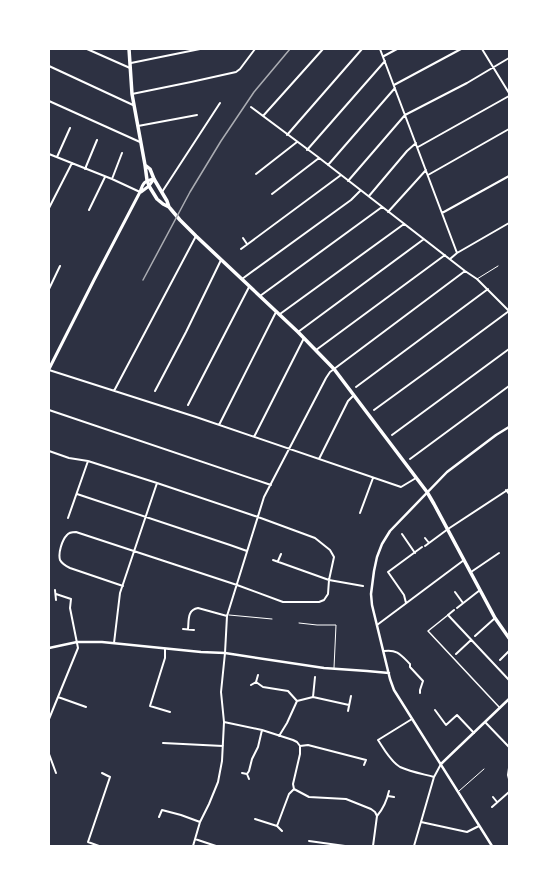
<svg xmlns="http://www.w3.org/2000/svg" width="558" height="895" font-family="'Open Sans',sans-serif">
<style>
.lines{fill:none;stroke-linecap:round;stroke-linejoin:round}
.service{stroke:#fff;stroke-width:1}
.pedestrian{stroke:#fff;stroke-width:1.5}
.minor{stroke:#fff;stroke-width:2}
.tertiary{stroke:#fff;stroke-width:2.5}
.primary{stroke:#fff;stroke-width:3}
.trunk{stroke:#fff;stroke-width:3.5}
.rail{stroke:#abadb3;stroke-width:1.5}
</style>
<rect width="100%" height="100%" fill="#2d3142"/>
<g class="lines">
<path class="service" d="M477 279 498 266
M229 615 272 619
M299 623 317 625H336L334 668
M459 791 484 769"/>
<path class="pedestrian" d="M448 615 428 631 500 708"/>
<path class="minor" d="M87 49 130 68
M380 49 457 253
M482 49 509 93
M384 56 397 49
M131 63 200 49
M49 66 133 105
M394 85 461 49
M132 94 191 82 236 72 240 69 255 49
M49 101 140 142
M251 107 318 157 465 271 477 279 509 311
M263 116 323 49
M138 126 197 115
M287 135 362 49
M418 147 509 96
M307 150 385 61
M49 154 112 179 140 192
M57 157 70 128
M328 165 395 88
M85 169 97 140
M256 174 297 142
M428 175 509 129
M112 179 122 153
M348 181 405 115 467 83 509 58
M162 192 220 103
M272 194 319 158
M369 196 407 151 416 143
M49 208 72 163
M89 210 105 177
M388 212 426 170
M442 213 509 176
M243 238 247 244
M241 249 341 175
M450 259 457 253 509 223
M242 279 351 200 360 191
M49 289 60 266
M260 296 382 207
M280 314 404 224
M298 332 424 239
M316 350 445 255
M49 370 196 417 401 487 416 478
M356 387 488 289
M114 391 196 236
M155 391 186 332 221 260
M188 405 249 287
M49 410 271 485
M374 410 440 362 509 311
M219 425 276 312
M392 435 509 349
M254 437 304 338
M49 451 69 458 88 461 157 483 258 517 315 538 330 550 334 557 329 580 328 594 324 600 319 602H283L237 585 76 532C73 532 69 532 67 535 62 540 58 553 60 560 62 564 66 566 70 568L123 586
M319 459 348 401 353 396
M410 459 509 386
M506 490 509 494
M77 494 230 545 247 551
M360 513 373 478
M68 518 88 461
M402 534 415 553
M425 538 429 543
M425 546 448 529 509 489
M273 560 329 580 363 586
M278 561 281 554
M471 572 499 553
M55 590 56 600
M455 592 463 603
M406 603 404 595 388 572 422 547
M457 608 480 590
M454 610 448 615 509 680
M377 625 464 560
M183 629 194 630
M188 629C189 620 187 610 198 608L227 616
M475 636 495 618
M114 643 120 593 157 483
M165 649V658L150 706 170 712
M384 651C397 649 401 655 410 664V667L423 681 420 690V693
M456 654 471 640
M500 660 509 651
M256 682 263 687 288 691 297 701
M251 685 256 682 258 675
M58 697 86 707
M313 697 315 677
M435 710 446 725 457 715 474 733
M348 711 351 696
M49 719 78 648 70 608 71 599 56 594
M412 719 378 740C384 749 390 761 400 767 411 772 423 774 434 777
M224 722 262 730 293 740 297 742 300 746 308 745 366 760 364 765
M485 722 509 747
M279 736 287 723 297 701 313 697 349 705
M163 743 223 746
M300 746V754L293 784 294 789 309 797 346 799 371 809 375 812 377 816 373 846
M49 754 56 773
M509 768 508 775 509 779
M242 773 247 774 249 779
M247 774 249 771 252 759 258 747 262 730
M388 796 394 797
M493 797 497 802
M492 807 509 792
M377 816C383 809 387 800 389 791
M159 817 162 810 181 815 200 822
M255 819 277 826
M421 822 467 832 479 826
M282 831 277 826 289 794 294 789
M195 839 216 846
M309 841 345 846
M99 846 88 842 110 777 102 773
M193 846 200 822 209 804 218 782 222 761 224 722 221 692 225 653 227 616 264 497 326 378 330 372 465 271
M414 846 434 777 441 764"/>
<path class="tertiary" d="M49 648 77 642H102L201 652 225 653 324 668 367 671 389 673
M441 764 509 699
M492 846 394 690 390 679 372 605 371 594 374 571 377 557 382 544 390 531 447 472 496 435 509 427"/>
<path class="primary" d="M141 192 149 186 154 179
M49 369 94 280 140 192C143 183 144 181 154 179"/>
<path class="trunk" d="M129 49 132 94 145 165 147 180 149 186 157 199 163 204 169 207
M145 165 150 169 154 179 167 201 169 207 180 220 196 236 298 332 334 369 368 414 427 492 434 504 495 618 509 638"/>
<path class="rail" d="M143 280 190 192 221 141 254 92 290 49"/>
</g>
<rect width="558" height="895" fill="none" stroke="#ffffff" stroke-width="100"/>
</svg>
